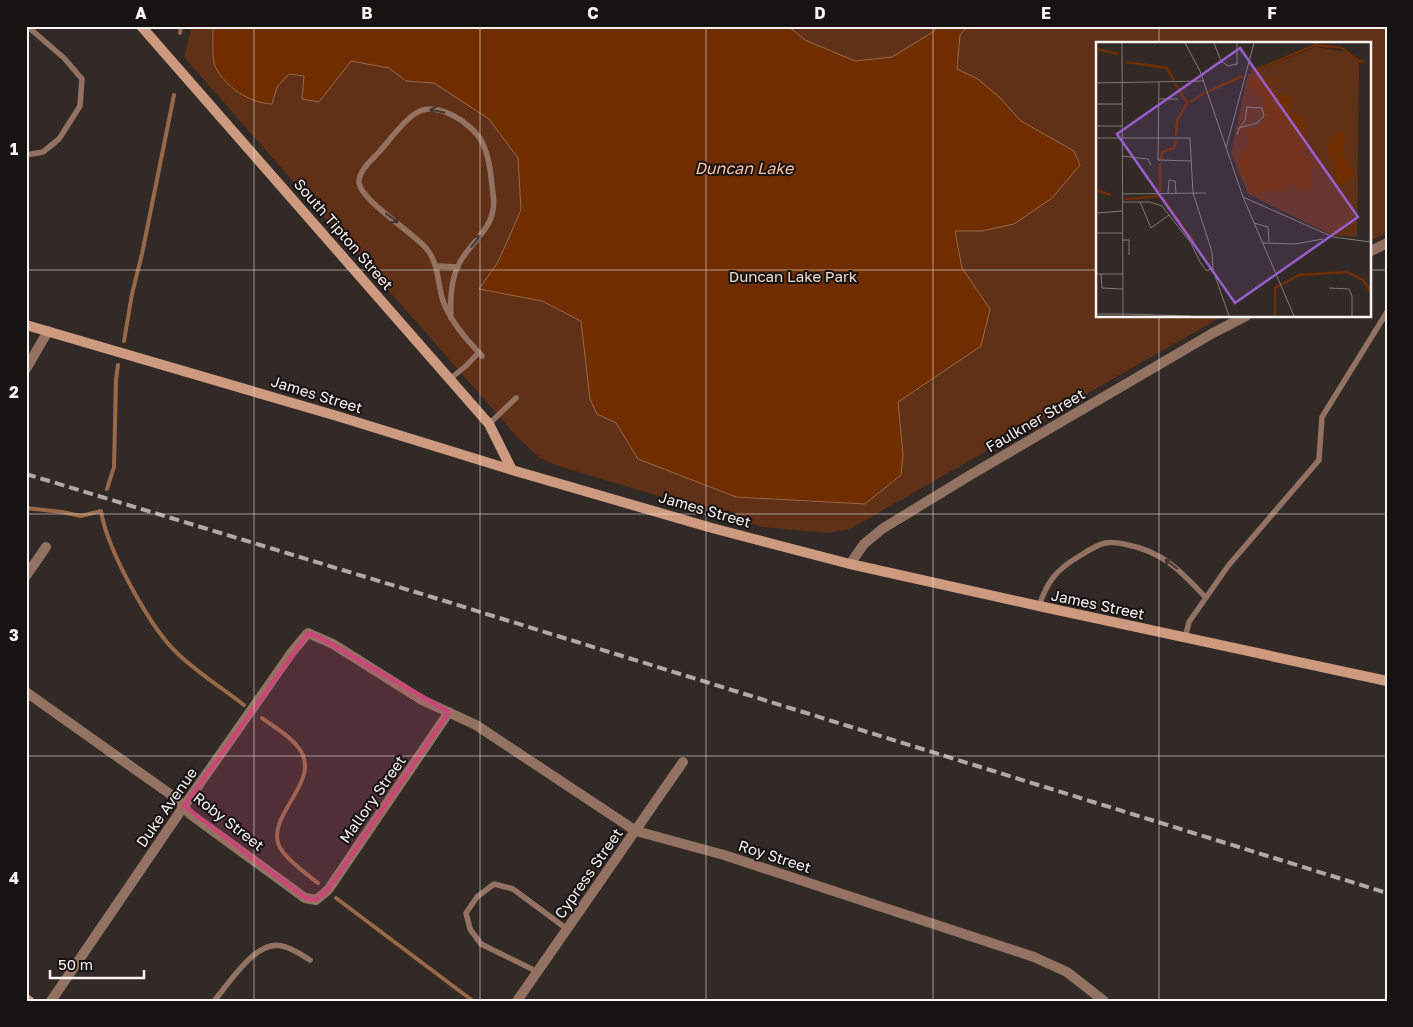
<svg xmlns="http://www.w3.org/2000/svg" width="1413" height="1027" font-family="'Golos Text',sans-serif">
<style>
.green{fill:#603117}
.water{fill:#702d00;stroke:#996848}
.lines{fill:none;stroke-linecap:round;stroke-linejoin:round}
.stream{stroke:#996848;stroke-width:4}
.lane{stroke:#937262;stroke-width:5.5}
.street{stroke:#937262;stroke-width:10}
.secondary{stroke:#ce9a7f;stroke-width:10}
.rail{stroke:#b0aaa7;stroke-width:4;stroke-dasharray:10 5;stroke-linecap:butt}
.oneway{stroke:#42342e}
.marked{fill:#cd4479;fill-opacity:0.2;stroke:#cd4479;stroke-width:4;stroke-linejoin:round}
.grid{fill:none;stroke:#f9f3f1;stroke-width:1;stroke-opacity:0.55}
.labels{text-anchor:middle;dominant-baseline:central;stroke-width:4;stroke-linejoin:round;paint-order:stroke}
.street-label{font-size:15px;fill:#f9f3f1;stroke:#171312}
.park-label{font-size:15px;fill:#f1dbd1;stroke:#171312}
.water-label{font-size:16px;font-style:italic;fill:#fec0a1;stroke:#171312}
.inset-river{fill:none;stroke:#702d00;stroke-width:2.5}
.inset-road{fill:none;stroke:#817a77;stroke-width:1}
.view{fill:#9a5ecc;fill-opacity:0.15;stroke:#9a5ecc;stroke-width:2.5}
.inset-edge{fill:none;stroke:#f9f3f1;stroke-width:2.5}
.neatline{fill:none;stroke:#f9f3f1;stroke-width:2}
.grid-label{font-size:16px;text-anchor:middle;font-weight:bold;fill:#f9f3f1}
</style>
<rect width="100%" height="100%" fill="#312a26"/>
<path class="green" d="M192 26H1387V233L1369 242V44H1097V316H1223L850 529 828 533 763 527 558 466 540 458 518 438 184 57Z"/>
<path class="water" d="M216 26H788L805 40 855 61 892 57 933 32 938 26H968L960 35 957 69 978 79 999 97 1021 121 1074 151 1080 165 1052 198 1014 224 982 231H955L962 268 990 309 981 346 898 402 903 455 901 475 865 504 736 497 638 459 616 423 597 414 590 399 581 321 542 301 479 289 498 262 521 210 518 158 489 119 434 83 406 81 389 68 351 61 319 102 302 99 304 76 289 74 277 87 272 104C249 103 225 87 215 66 212 59 213 40 213 31Z"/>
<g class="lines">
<path class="stream" d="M180 33 181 26
M124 341 132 294 142 254 174 95
M107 489 114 467 116 379 118 365
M26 508 62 512 81 516 101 511C107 549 150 628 178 654 198 673 222 688 244 705
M262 718C274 727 289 735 298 747 324 779 269 812 278 843 282 857 307 874 318 883
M336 898 473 1001"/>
<path class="lane" d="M26 155 43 152 59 139 80 106 82 79 64 58 27 26
M437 266 458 267
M451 318C450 300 451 278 460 262 474 237 498 227 493 194 491 177 490 158 482 142 472 123 437 100 416 113 403 121 389 141 379 152 372 160 358 171 359 183 361 200 412 232 426 248 439 263 437 282 443 301 451 322 466 339 482 356
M450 379 467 365 479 352
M489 424 516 398
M1039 606C1047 582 1056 570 1078 557 1086 552 1096 545 1105 543 1113 542 1121 543 1128 545 1162 551 1183 573 1206 598
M1185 638 1189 622 1228 566 1319 460 1322 417 1387 312
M538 972 481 944 470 929 466 913 477 897 494 884 513 889 567 929
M214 1001C229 984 256 939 282 946 292 948 302 955 310 960"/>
<path class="street" d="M1369 252 1387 243
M26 369 48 331
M850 564 864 544 882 529 972 474 1213 333 1246 316
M26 576 46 547
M26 692 177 799 190 814 305 898 316 900 328 890 449 712
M51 1001 184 806 292 652 308 633 333 644 422 700 476 725 636 831 724 855 1034 957 1067 972 1104 1001
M517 1001 683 762"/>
<path class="secondary" d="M141 26 489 424 512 470
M26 325 337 416 512 470 712 528 850 564 1039 606 1387 681
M26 999 29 1001"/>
<path class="rail" d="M26 474 435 598 1387 893"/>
</g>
<defs><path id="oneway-shaft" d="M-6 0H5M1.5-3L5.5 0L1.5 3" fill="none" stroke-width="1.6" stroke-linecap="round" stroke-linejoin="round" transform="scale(1.25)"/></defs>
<g class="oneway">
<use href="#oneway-shaft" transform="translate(437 111) rotate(-169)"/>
<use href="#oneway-shaft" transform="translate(392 218) rotate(37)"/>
<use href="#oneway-shaft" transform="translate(476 241) rotate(-52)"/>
<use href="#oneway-shaft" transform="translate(1171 564) rotate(-143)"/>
</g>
<path class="marked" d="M308 633 319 637 449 712 328 890 316 900 305 898 184 806Z"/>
<path class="grid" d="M254 26V1001M480 26V1001M706 26V1001M933 26V1001M1159 26V44M26 270H1097M1369 270H1387M1159 316V1001M26 514H1387M26 756H1387"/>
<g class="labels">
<g class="street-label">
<text transform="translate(344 234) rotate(49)">South Tipton Street</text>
<text transform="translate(317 394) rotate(17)">James Street</text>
<text transform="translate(1035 420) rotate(-30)">Faulkner Street</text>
<text transform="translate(705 509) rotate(16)">James Street</text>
<text transform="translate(1098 604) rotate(12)">James Street</text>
<text transform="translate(372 799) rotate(-55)">Mallory Street</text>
<text transform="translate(166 807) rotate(-55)">Duke Avenue</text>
<text transform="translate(229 821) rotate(38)">Roby Street</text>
<text transform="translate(775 856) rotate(18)">Roy Street</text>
<text transform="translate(588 873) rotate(-55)">Cypress Street</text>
</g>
<g class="park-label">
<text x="793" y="276">Duncan Lake Park</text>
</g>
<g class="water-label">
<text x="744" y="168">Duncan Lake</text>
</g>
</g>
<g transform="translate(1096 42)">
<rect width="275" height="275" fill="#312a26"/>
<path d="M220 5 250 10 263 21 261 195 236 193 152 152 135 111 152 32Z" fill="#603117"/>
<path d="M158 34 165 38 174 35 177 49 192 54 198 60 193 63 195 69 207 76 210 84 208 113 218 120 229 119 216 126 214 149 202 146 196 139 190 150 184 152 171 147 162 153 156 151 146 135 142 120 144 112 154 102 149 87 162 86 170 74 166 53 158 52 159 47 153 46 154 37ZM244 89 252 95 246 102 247 111 258 132 245 145 237 134 240 124 231 110 233 98Z" fill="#702d00"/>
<path class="inset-river" d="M0 7 23 12M30 20 71 26 78 38M155 30 219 3 246 6 264 20 268 19M79 41 91 61 81 79 80 94M113 49 147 34M94 60 110 50M65 117 66 110 78 106 80 98M0 148 15 153M64 150V121M65 154 97 199M29 157 65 154M179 274V246L203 233 251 230 267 238 275 250"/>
<path class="inset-road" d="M26 1 27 274M89 1 104 29 147 155 198 274M118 1 125 19 132 24 141 22V1M63 40 62 118 96 119M0 41 108 39M63 57H82M0 62H26M0 84H26M141 93 143 86 149 79 151 65 166 66 168 74 161 81 143 86M0 96H94L97 151 116 210 117 228 133 274M130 106 158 1M26 114 52 117 55 123M72 151 73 138 79 139 80 151M26 152 110 151M147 155 237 195 275 200M26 160H54L66 164 95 201 104 220 111 229 116 226M44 160 55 186 73 173M0 171 26 169M158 181 172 185 173 200M0 191H26M26 198H33V213M167 201 199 202 227 197M0 232H27M5 232 6 246 27 247M233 246 253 247 256 254V274M0 272H27M27 272 95 274"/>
<path class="view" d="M144 6 262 175 139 261 21 92Z"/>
<rect width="275" height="275" class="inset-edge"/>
</g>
<rect width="1413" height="1027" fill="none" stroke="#171312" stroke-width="55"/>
<path d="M50 970v8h94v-8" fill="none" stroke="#f9f3f1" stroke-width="2.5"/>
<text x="58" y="970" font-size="15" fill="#f9f3f1" stroke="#171312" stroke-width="4" paint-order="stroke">50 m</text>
<rect x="28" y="28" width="1358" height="972" class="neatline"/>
<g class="grid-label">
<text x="141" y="19">A</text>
<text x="367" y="19">B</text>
<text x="593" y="19">C</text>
<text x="820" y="19">D</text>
<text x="1046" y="19">E</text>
<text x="1272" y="19">F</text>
<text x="14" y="155">1</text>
<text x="14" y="398">2</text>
<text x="14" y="641">3</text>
<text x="14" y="884">4</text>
</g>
</svg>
